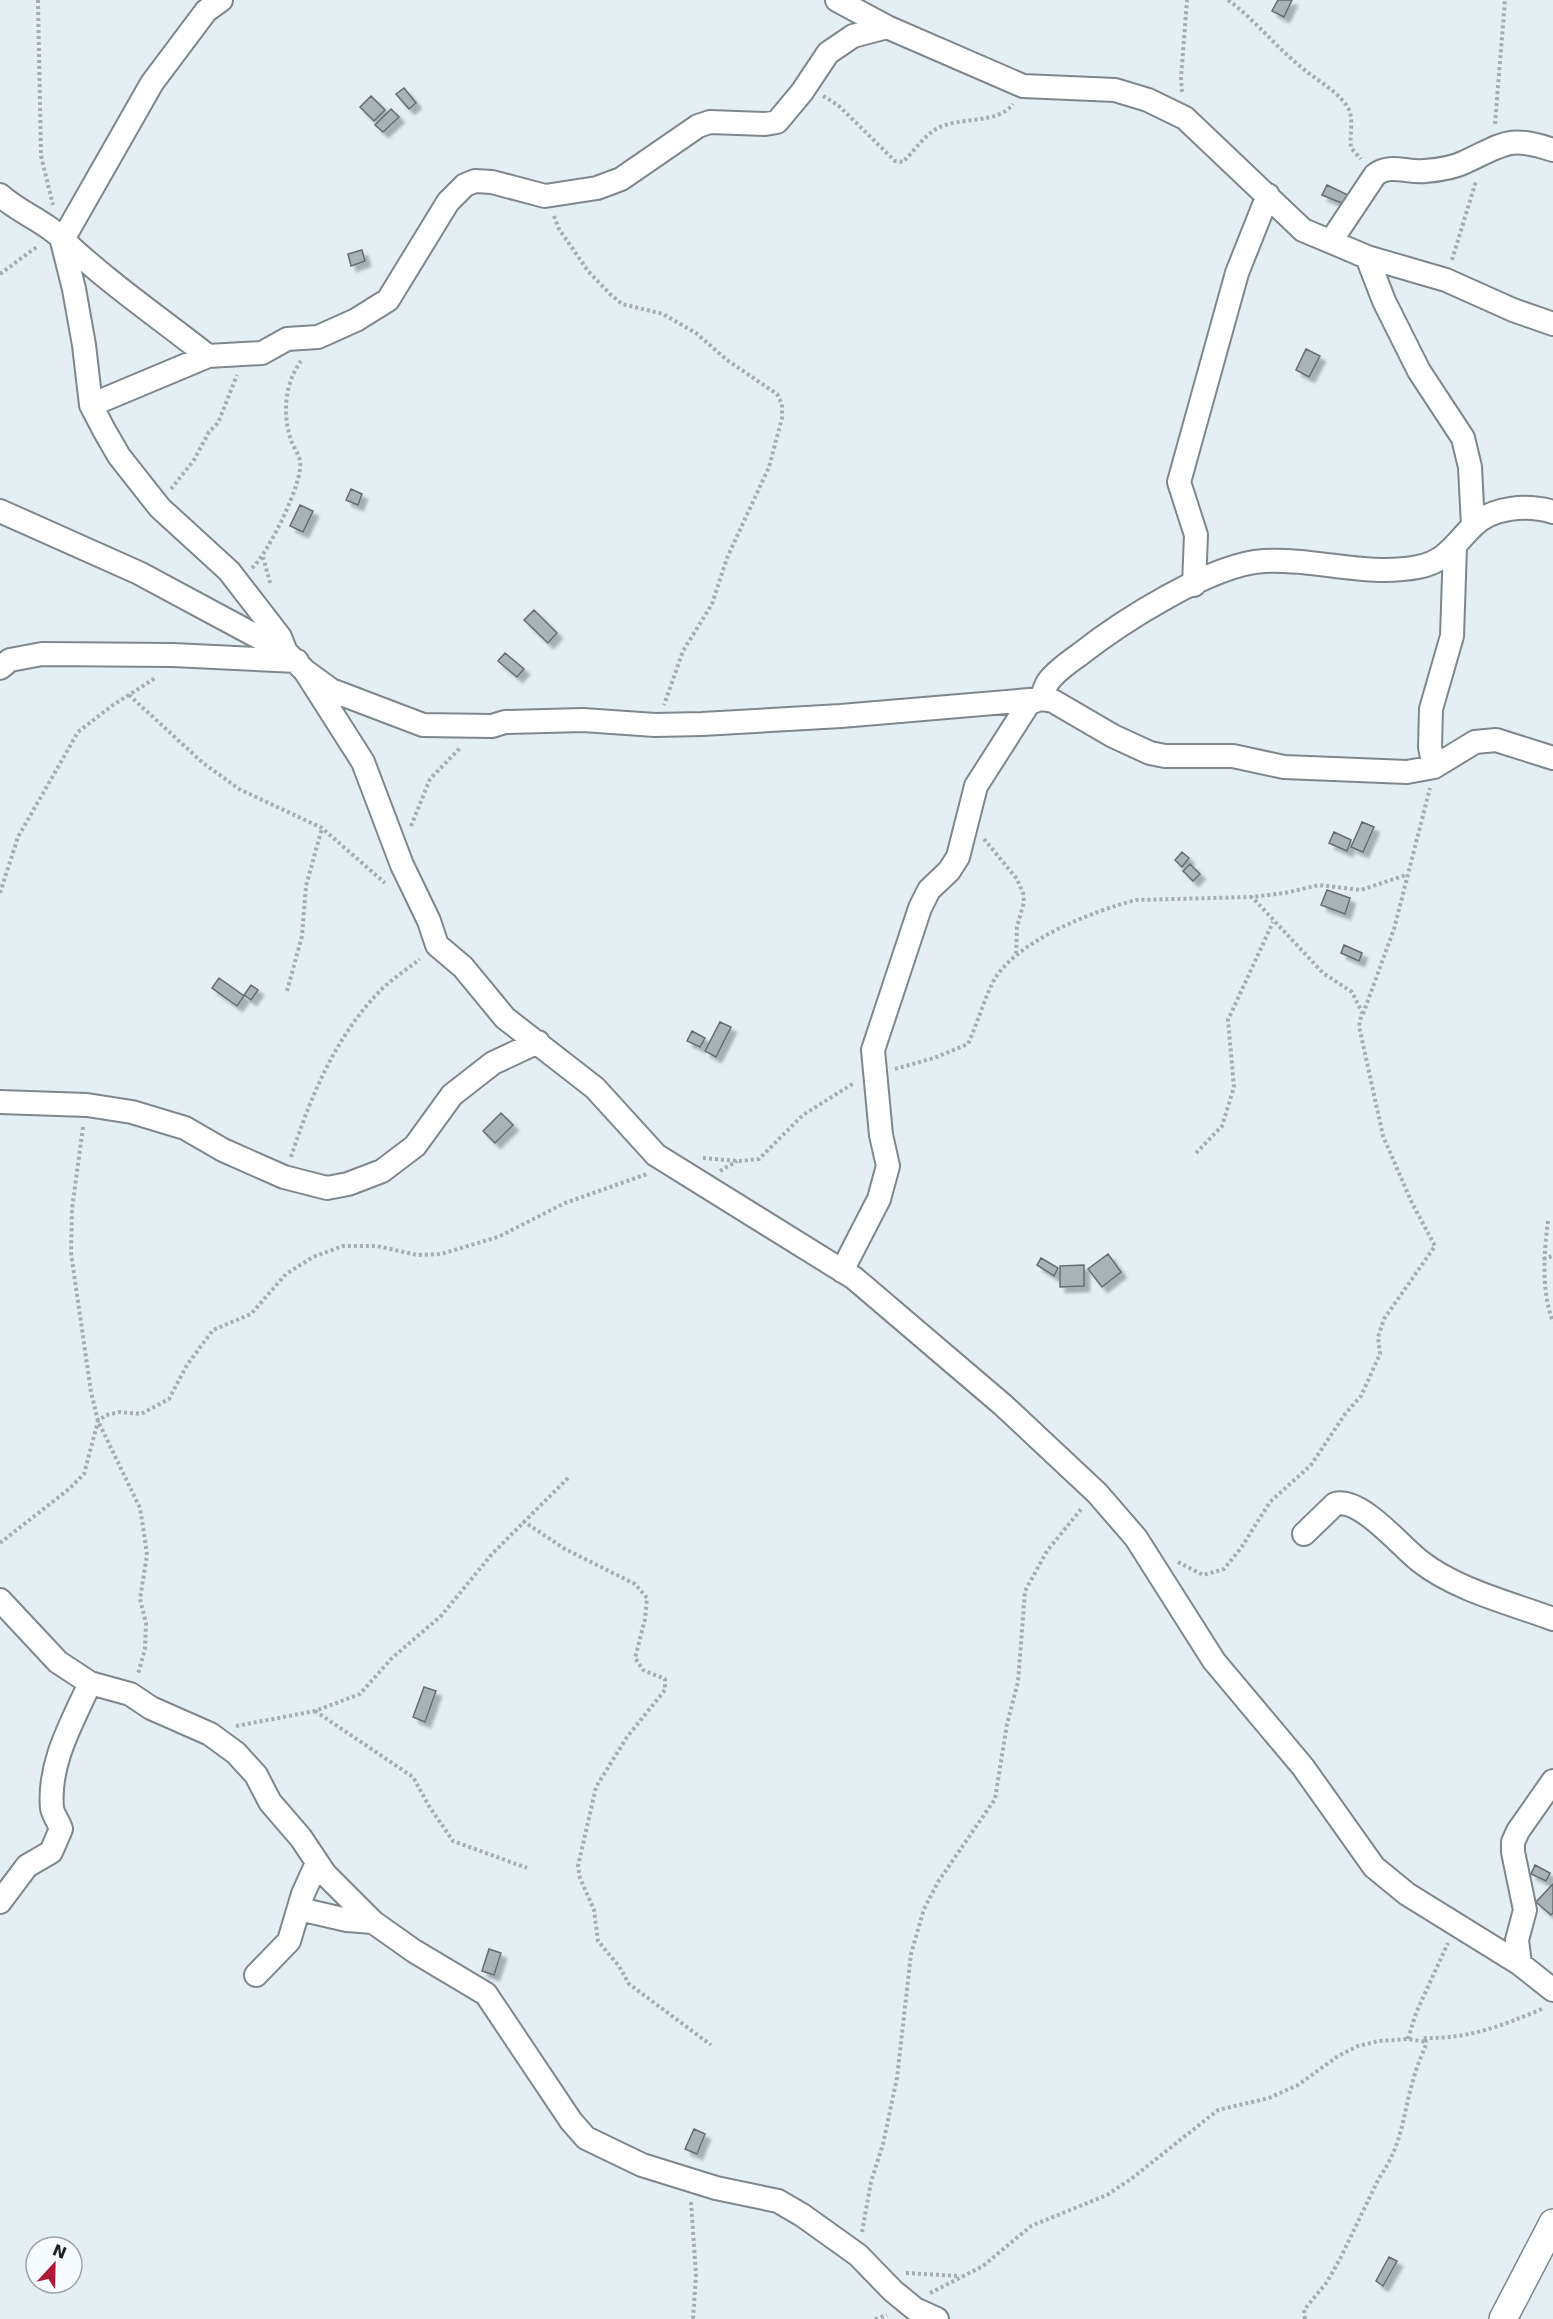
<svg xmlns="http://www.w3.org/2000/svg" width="1553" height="2319" font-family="'DejaVu Sans',sans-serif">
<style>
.building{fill:#a8b2b7;stroke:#646e72;stroke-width:1.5;filter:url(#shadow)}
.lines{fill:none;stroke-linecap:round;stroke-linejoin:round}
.minor-casing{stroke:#7e888c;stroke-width:26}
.tertiary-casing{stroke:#7e888c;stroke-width:30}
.path{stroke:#a4adb1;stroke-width:4;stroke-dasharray:3 3;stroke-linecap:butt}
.minor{stroke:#fff;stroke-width:22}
.tertiary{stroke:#fff;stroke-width:27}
</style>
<defs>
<filter id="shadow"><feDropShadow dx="5.5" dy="5.5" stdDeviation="1.5" flood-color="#0004"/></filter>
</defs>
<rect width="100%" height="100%" fill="#e4eff4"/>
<path class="building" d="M1278 0H1292L1284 17 1272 11Z
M404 88 416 103 409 109 396 94Z
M371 96 385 110 374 121 360 107Z
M391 109 399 117 383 132 375 125Z
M1327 185 1348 195 1344 204 1322 195Z
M362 250 365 261 351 266 348 254Z
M1306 349 1320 356 1309 377 1296 370Z
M351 489 362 494 358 505 346 500Z
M300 505 313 511 303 532 290 526Z
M534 610 557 633 548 643 524 620Z
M505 653 524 669 517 677 498 661Z
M1362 822 1374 827 1363 852 1351 847Z
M1334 832 1351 840 1347 851 1329 843Z
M1182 852 1189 858 1182 867 1175 860Z
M1190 864 1200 874 1193 881 1183 871Z
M1327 890 1350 898 1345 914 1321 905Z
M1344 945 1362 953 1359 961 1341 953Z
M219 978 244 996 237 1006 212 988Z
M251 985 258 990 251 1000 244 995Z
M720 1022 731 1027 716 1057 705 1051Z
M692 1031 705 1038 700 1047 687 1041Z
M501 1113 513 1125 495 1143 483 1131Z
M1108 1254 1121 1272 1102 1287 1088 1269Z
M1041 1258 1058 1268 1054 1276 1037 1265Z
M1084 1265V1286L1060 1287V1266Z
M424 1687 436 1691 425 1722 413 1717Z
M1535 1865 1550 1873 1546 1881 1531 1874Z
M1553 1884V1913L1551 1915 1536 1902Z
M489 1949 501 1953 494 1975 482 1971Z
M694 2129 705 2134 697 2154 685 2149Z
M1389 2257 1397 2261 1383 2286 1376 2281Z"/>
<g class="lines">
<defs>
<path id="minor" d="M221 0 206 11 152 83 62 241 74 289 84 345 91 405 104 430 119 456 160 508 229 571 280 637 286 652
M837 0 887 27
M0 195C17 211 40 219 57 234 103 279 157 316 208 356
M1331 241 1375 175C1389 163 1408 173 1425 171 1438 170 1453 168 1465 162 1504 144 1509 135 1553 150
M1367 257 1384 301 1419 371 1463 438 1470 467 1473 526
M91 405 208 356 262 353 287 339 318 337 356 320 388 300 448 202 465 185 475 181 492 182 545 196 597 188 621 179 698 126 710 122 765 124 777 122 802 92 828 53 853 36 887 27 1023 86 1115 90 1148 100 1185 118 1303 230 1367 257 1446 280 1513 310 1553 324
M0 511 139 573 286 652 305 671 331 690 423 725 492 726 505 722 583 720 655 725 702 724 841 716 1041 699 1053 701 1113 736 1150 753 1165 756H1233L1284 767 1407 772 1434 767 1475 742 1496 740 1553 758
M1194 585 1196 535 1179 482 1237 273 1268 195
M0 668 10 660 42 654 173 655 297 661
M305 671 363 762 402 865 429 921 437 945 463 967 505 1018 595 1088 656 1155 854 1278 1003 1405 1097 1493 1136 1538 1214 1661 1303 1767 1374 1867 1407 1894 1520 1964 1553 1990
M1434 767 1430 747 1431 709 1452 636 1455 547
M0 1102 87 1105 132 1112 185 1128 223 1150 284 1177 327 1188 348 1184 382 1171 415 1146 452 1095 493 1063 538 1042
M842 1271 879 1199 888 1166 881 1135 873 1050 920 908 929 890 949 871 958 857 976 786 1029 703 1041 699C1043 693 1045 687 1048 682 1055 672 1069 662 1079 655 1121 622 1211 564 1264 561 1316 558 1366 577 1418 567 1445 562 1454 545 1472 527 1491 507 1527 504 1553 512
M1304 1534 1335 1504C1361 1497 1401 1547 1421 1562 1457 1590 1510 1603 1553 1619
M0 1600 58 1662 90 1683 130 1694 151 1708 210 1734 236 1753 256 1775 270 1802 301 1838 325 1874 373 1922 414 1951 486 1994 571 2121 586 2138 642 2165 716 2188 778 2201 802 2215 858 2255 893 2291 915 2309 937 2319
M0 1902 27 1866 51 1852 61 1829C59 1822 53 1815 52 1808 48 1763 72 1723 90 1683
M299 1909 347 1920 373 1922
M1520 1964 1517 1940 1525 1910 1513 1852V1842L1518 1831 1553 1781
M256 1975 289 1941 303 1894 317 1863"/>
<path id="tertiary" d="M1503 2319 1553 2223"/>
</defs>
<use href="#minor" class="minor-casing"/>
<use href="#tertiary" class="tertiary-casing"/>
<path class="path" d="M38 0 41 156 53 205
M1228 0C1255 20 1275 46 1301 67 1316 80 1335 89 1347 106 1355 118 1349 134 1351 148L1361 159
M1182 92 1181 78 1187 0
M823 96 838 105 895 161 903 162C913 152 922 139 933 131 955 115 997 126 1013 104
M1495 124 1505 0
M554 216 559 229 588 271 610 294 622 304 663 314 696 333 727 360 777 394 782 404V418L769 467 727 558 712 604 683 651 664 705
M1452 260 1476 181
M0 274 38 246
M171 489 194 460 209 432 218 423 237 375
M263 557 271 586
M252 568C267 555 304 482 300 461 299 454 293 447 291 440 282 413 285 383 301 361
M129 695 203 763 239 789 322 828 385 883
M411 826 430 779 460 748
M984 839 1017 879 1023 893 1024 902 1017 927 1016 953
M0 893 18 837 78 732 113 705 157 677
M287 991 302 936 306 886 322 828
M1363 1014 1394 929 1430 788
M895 1069 934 1058 968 1044C977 1024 983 1003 992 984 1012 942 1093 911 1136 900L1252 897 1285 893 1319 885 1361 890 1406 875
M83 1127 72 1209 71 1253 91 1392 98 1421 140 1508 144 1533 147 1555 140 1599 146 1623 145 1649 138 1674
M1196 1153 1222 1126 1234 1087 1228 1020 1273 922
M291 1157C310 1098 334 1040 377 994 389 981 406 970 420 959
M703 1158 740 1161 759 1159 803 1115 854 1083
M720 1171 737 1161
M1548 1221C1544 1253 1541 1290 1553 1322
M1543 1259 1553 1256
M523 1521 565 1549 635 1584 647 1598 645 1619 635 1658 643 1670 665 1679V1690L627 1737 596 1787 578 1866 580 1878 594 1910 598 1941 619 1966 629 1984 711 2045
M0 1543 69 1489 84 1474 98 1421 106 1415 120 1412 141 1414 169 1399 187 1365 213 1330 251 1314 286 1274 313 1257 343 1246H377L417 1255 441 1254 498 1237 565 1203 647 1174
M1178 1562 1203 1575 1224 1569 1241 1548 1270 1502 1311 1465 1345 1414 1361 1396 1380 1354 1378 1337 1384 1319 1435 1246 1412 1203 1383 1136 1359 1026 1362 1012 1352 992 1323 973 1252 897
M315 1711 413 1777 429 1806 453 1841 527 1868
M236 1726 315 1711 360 1694 392 1658 441 1616 492 1554 569 1477
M1408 2039 1416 2013 1448 1943
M691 2202 696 2275 693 2319
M862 2232 871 2182 883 2144 897 2078 911 1954 924 1909 938 1882 995 1799 1007 1724 1018 1682 1025 1591 1047 1551 1082 1508
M906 2273 959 2276
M930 2293 983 2266 1031 2226 1107 2195 1131 2179 1218 2110 1269 2098 1298 2085 1338 2056 1358 2046 1379 2041 1408 2039 1427 2042 1423 2038C1469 2039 1501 2026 1542 2009
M875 2319 887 2315
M1305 2319 1304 2310 1327 2282 1341 2257 1379 2178C1404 2142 1402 2116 1414 2077 1417 2065 1423 2053 1427 2042"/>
<use href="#minor" class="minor"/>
<use href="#tertiary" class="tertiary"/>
</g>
<g transform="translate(54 2265) rotate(22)"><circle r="28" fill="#f5fbfe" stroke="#9ea3a5" stroke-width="1.5"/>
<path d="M0-4.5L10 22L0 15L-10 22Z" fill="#ae1938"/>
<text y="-9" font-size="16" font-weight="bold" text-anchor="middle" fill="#1b1f20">N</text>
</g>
</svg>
